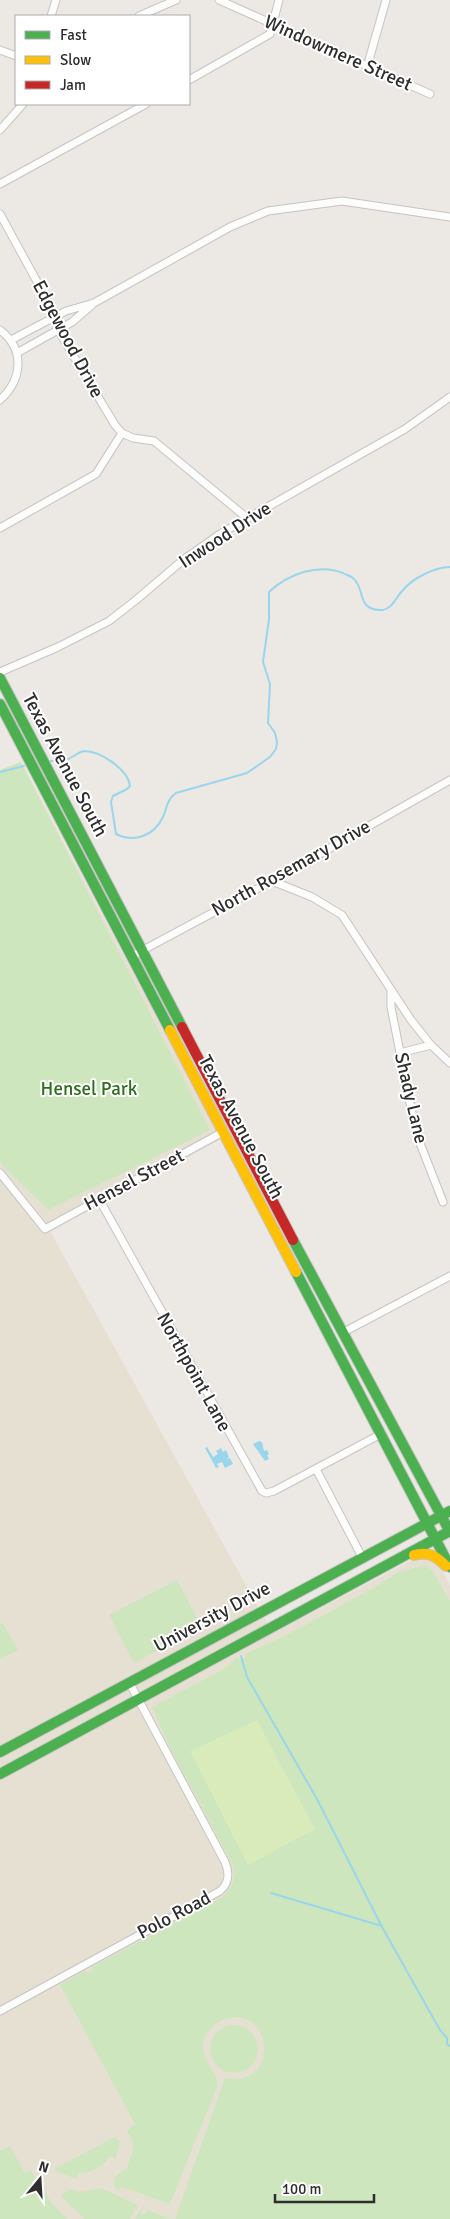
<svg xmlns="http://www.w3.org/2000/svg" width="450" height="2219" font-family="Signika,sans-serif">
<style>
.education{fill:#e6e0d3}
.green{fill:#cee6be}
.pitch{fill:#d9eabb}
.water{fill:#99d6ec}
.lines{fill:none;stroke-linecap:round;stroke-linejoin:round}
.stream{stroke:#99d6ec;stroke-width:2}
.street-casing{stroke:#c5c4c5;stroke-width:9}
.fast-casing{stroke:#c6c5c4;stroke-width:12}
.slow-casing{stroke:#c6c5c4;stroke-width:12}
.jam-casing{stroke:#c6c5c4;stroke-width:12}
.street{stroke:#fcfcfb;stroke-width:7}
.fast{stroke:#4caf50;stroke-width:10}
.slow{stroke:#ffc107;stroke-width:10}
.jam{stroke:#c62828;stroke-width:10}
.labels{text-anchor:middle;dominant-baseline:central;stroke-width:4;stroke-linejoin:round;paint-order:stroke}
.street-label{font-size:19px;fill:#2e2e2e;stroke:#fff}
.park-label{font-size:19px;fill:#2c6e1b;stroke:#fff}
</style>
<rect width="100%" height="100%" fill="#ece8e4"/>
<path class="education" d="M21 762 221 1139 50 1231 273 1634 414 1559 426 1556 438 1563 450 1585V2219H0V770Z"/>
<path class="green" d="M21 762 210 1130 48 1210 0 1163V770Z
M425 1565 432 1570 450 1601V2219H175L225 2078C281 2089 273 2004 225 2019 215 2023 207 2031 204 2041 199 2062 219 2069 217 2087L170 2204 122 2187 118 2190 114 2185V2178L127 2168 132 2152 133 2143 127 2131 135 2124 60 1985 85 1971 87 1973 93 1970 92 1967 224 1896C233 1887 236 1878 233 1865L170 1748 152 1707 222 1670 238 1657 240 1660 246 1657 245 1654 287 1635 377 1586 398 1572Z
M177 1580 202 1627 134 1663 109 1615Z
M3 1623 18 1650 0 1659V1624Z
M210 2049a24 24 0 1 1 48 0a24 24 0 1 1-48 0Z
M114 2137 120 2142 116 2158 110 2156C102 2168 92 2173 78 2173L76 2179 53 2170Z
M10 2146 25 2173 31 2171 53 2205 68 2219H0V2151Z
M101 2188 138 2205 130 2219H85L61 2196 69 2189 82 2192Z
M143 2206 141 2214 145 2215 147 2210 171 2219H135Z"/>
<path class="pitch" d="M257 1720 315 1829 248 1865 190 1751Z"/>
<path class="water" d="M259 1441 262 1442 264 1451 267 1450 269 1454 267 1455 269 1459 265 1461 253 1444Z
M207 1447 213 1457 218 1454 216 1451 221 1448 223 1452 226 1450 229 1457 226 1459 230 1458 233 1464 225 1468 222 1462 217 1464 219 1467 216 1468 205 1448Z"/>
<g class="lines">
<path class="stream" d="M50 761C55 761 61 761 66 760 72 758 78 752 84 751 100 751 128 769 130 786L127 789 113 796 111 802 116 834C134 843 154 836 163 817 167 808 167 799 176 793L247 773 270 757 276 749 277 742 275 733 268 723 270 684 263 662 269 619V592C288 574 318 563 343 573 346 575 351 576 353 578 366 589 356 610 381 610 392 610 396 597 403 590 413 578 435 567 450 567
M0 772 24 766
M241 1656 247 1677 317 1799 382 1927 440 2030 447 2038V2044L450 2046
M271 1893 382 1926"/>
<defs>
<path id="street" d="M219 0 430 94
M51 16 56 0
M139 16 176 0
M0 50 16 56
M367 67 386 0
M189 80 270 34 279 0
M0 130 23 104
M0 184 146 104
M0 214 52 309 58 330 115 425 122 433 133 438 154 441 247 518
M0 330C25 349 23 379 0 400
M11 340 66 311 94 303 230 227 268 211 342 201 450 217
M17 353 72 322 92 305
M0 528 96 474 122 433
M0 672 58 647 109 621 136 600 183 560 220 534 405 429 450 397
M272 881 312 897 342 915 411 1020 431 1045 450 1063
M132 956 272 881 450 780
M391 992V1007L416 1133 443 1202
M400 1053 431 1045
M0 1173 45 1229 223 1132
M99 1199 262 1491 266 1493 274 1491 381 1434
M342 1333 450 1276
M316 1469 362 1557
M0 2011 220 1891C229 1883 230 1874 225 1862L129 1682"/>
<path id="fast" d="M0 678 182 1027
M0 704 170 1030
M293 1240 450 1532
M296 1272 450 1567
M0 1752 450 1511
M0 1774 450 1531"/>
<path id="slow" d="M170 1030 296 1272
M414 1555C428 1551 436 1556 446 1566"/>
<path id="jam" d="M182 1027 293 1240"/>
</defs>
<use href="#street" class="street-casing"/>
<use href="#fast" class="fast-casing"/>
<use href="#slow" class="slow-casing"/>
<use href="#jam" class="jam-casing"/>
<use href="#street" class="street"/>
<use href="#fast" class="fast"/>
<use href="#slow" class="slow"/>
<use href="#jam" class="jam"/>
</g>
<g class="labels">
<g class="street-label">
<text transform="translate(338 53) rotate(24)">Windowmere Street</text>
<text transform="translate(68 339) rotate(62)">Edgewood Drive</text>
<text transform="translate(225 535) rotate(-33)">Inwood Drive</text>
<text transform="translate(65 765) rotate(62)">Texas Avenue South</text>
<text transform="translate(291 868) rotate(-29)">North Rosemary Drive</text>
<text transform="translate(411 1098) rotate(77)">Shady Lane</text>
<text transform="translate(241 1127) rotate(62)">Texas Avenue South</text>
<text transform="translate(134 1180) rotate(-28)">Hensel Street</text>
<text transform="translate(194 1372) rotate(61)">Northpoint Lane</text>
<text transform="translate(212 1617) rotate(-28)">University Drive</text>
<text transform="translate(174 1915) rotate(-28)">Polo Road</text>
</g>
<g class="park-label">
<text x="89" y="1089">Hensel Park</text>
</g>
</g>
<rect x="15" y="15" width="175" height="90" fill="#ffffff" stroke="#ababab"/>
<rect x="25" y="31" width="25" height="8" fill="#4caf50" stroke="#ababab"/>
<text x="60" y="40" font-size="15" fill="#2e2e2e">Fast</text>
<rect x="25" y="56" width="25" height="8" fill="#ffc107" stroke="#ababab"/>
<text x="60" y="65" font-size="15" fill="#2e2e2e">Slow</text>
<rect x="25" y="81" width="25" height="8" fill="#c62828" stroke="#ababab"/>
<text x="60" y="90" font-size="15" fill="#2e2e2e">Jam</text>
<g transform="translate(40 2179) rotate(18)" stroke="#ffffff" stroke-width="4" paint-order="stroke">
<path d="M0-4L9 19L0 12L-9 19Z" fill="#2e2e2e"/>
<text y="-8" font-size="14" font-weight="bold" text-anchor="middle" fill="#2e2e2e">N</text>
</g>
<path d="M275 2194v8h99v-8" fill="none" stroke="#2e2e2e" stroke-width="2.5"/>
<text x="282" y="2194" font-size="15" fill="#2e2e2e" stroke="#ffffff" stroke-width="4" paint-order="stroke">100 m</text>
</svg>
